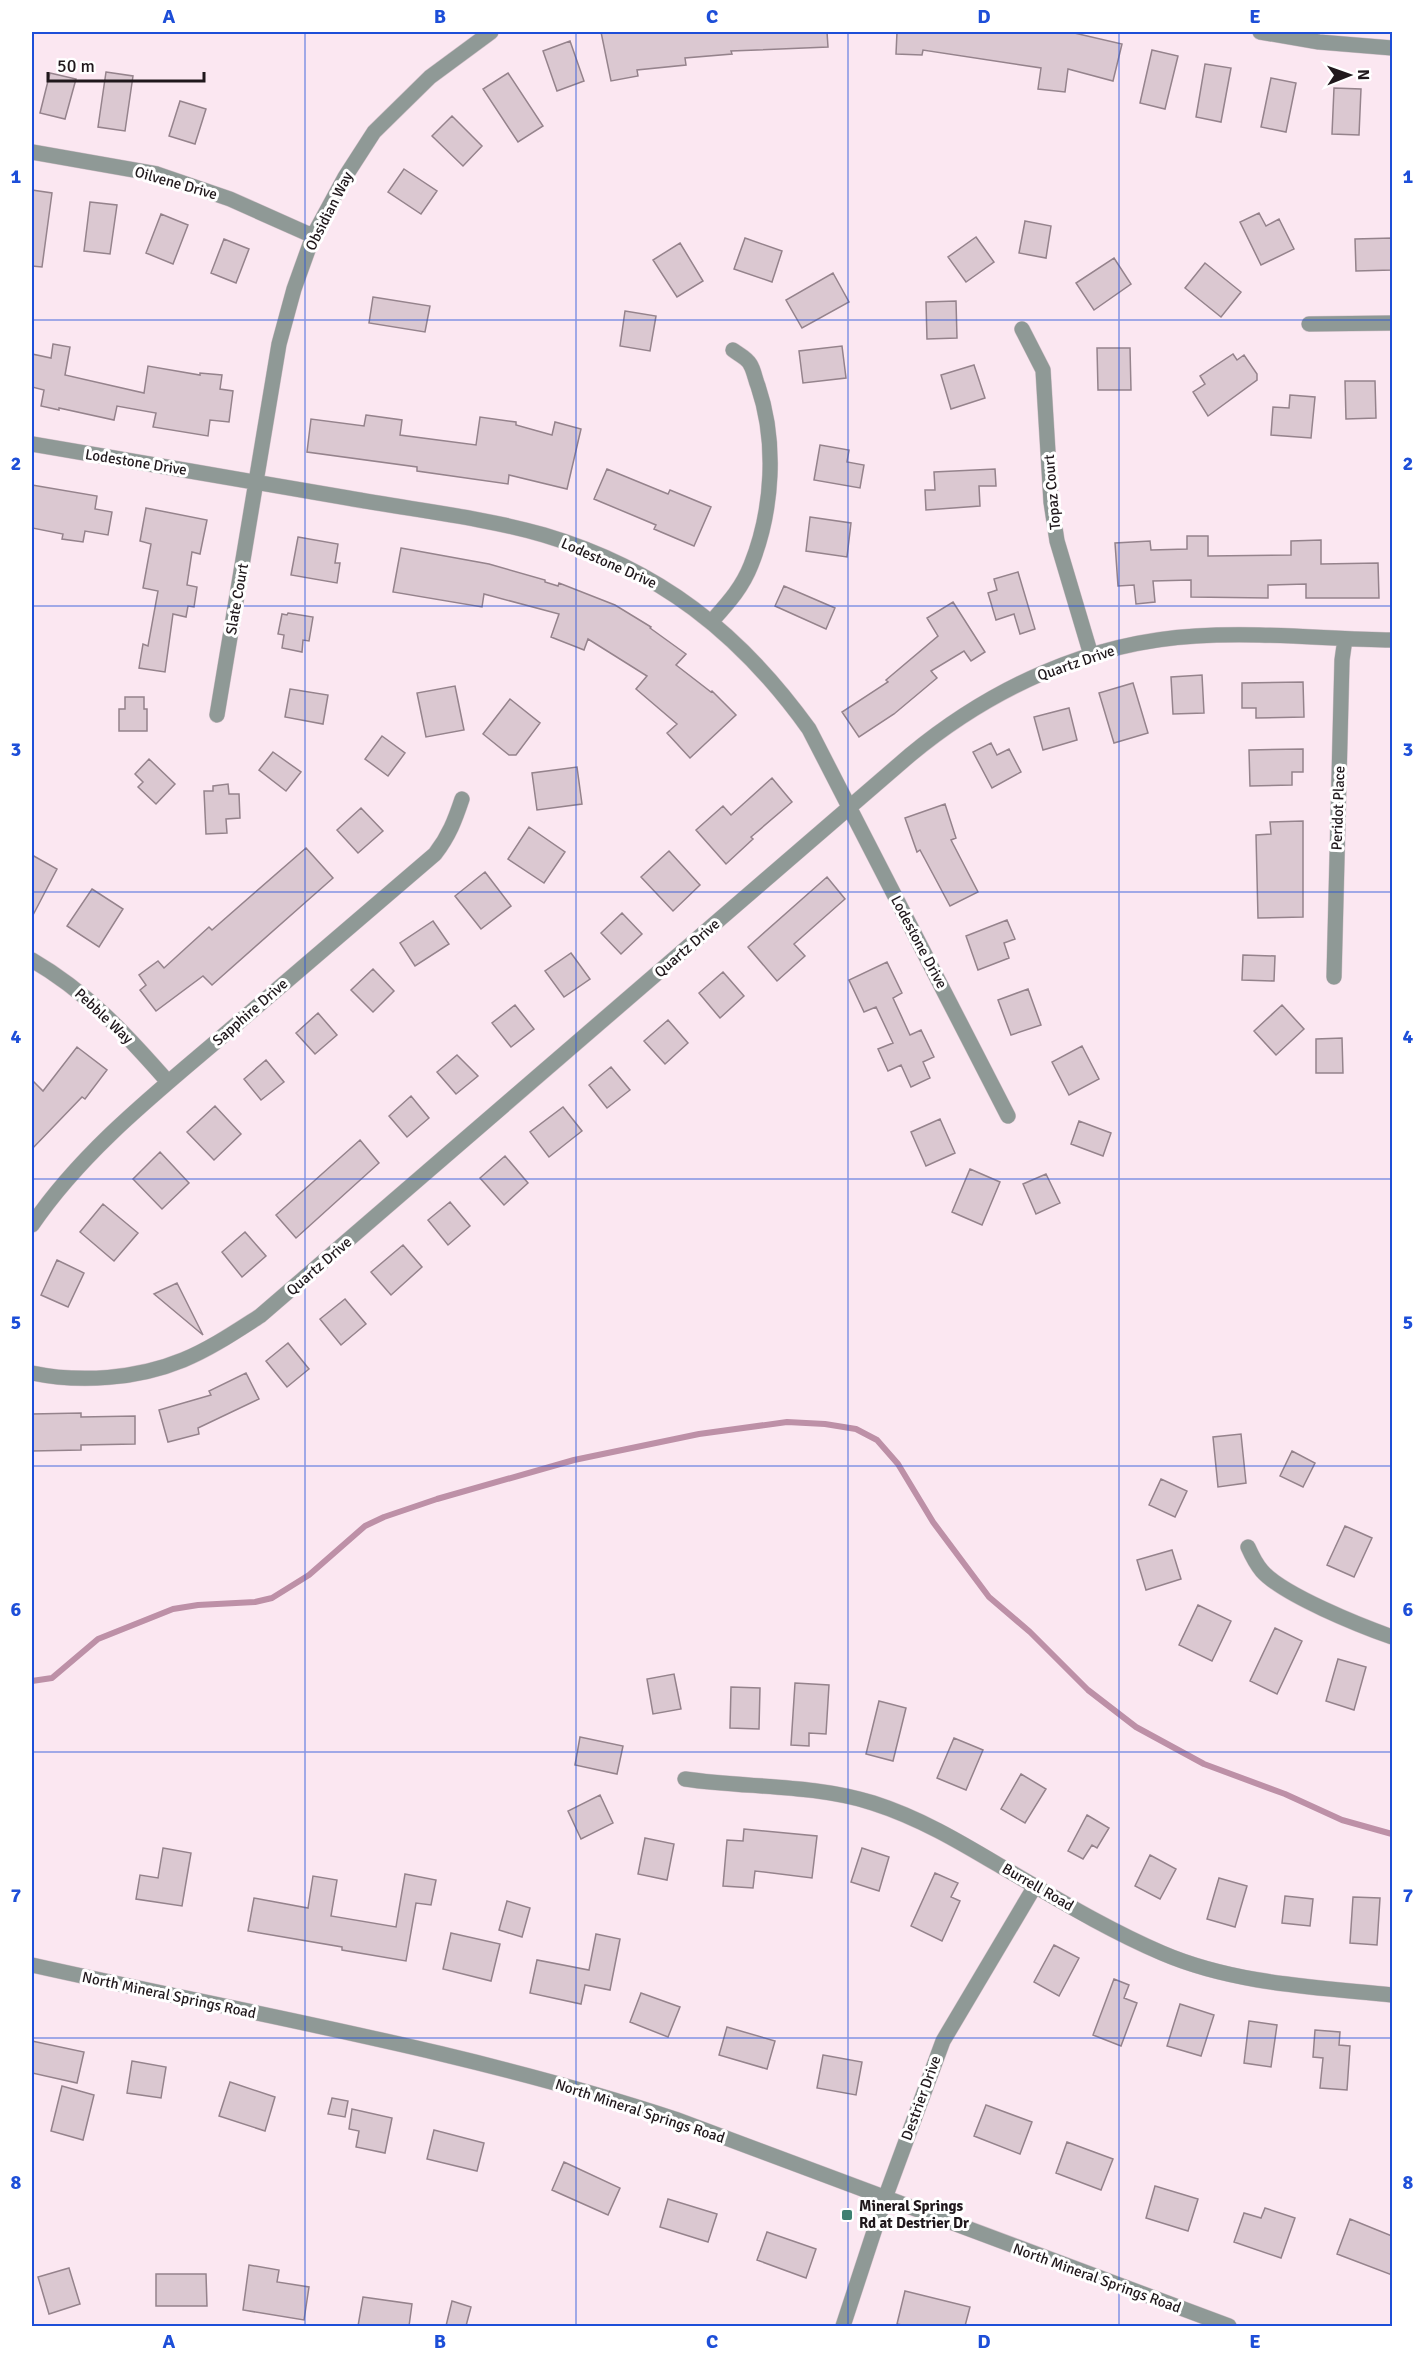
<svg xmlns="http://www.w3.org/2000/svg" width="1424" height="2358" font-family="Signika,sans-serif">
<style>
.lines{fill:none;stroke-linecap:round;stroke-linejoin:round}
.stream{stroke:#bd90a7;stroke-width:6}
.building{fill:#dbc8d1;stroke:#95838c;stroke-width:1.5}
.minor-casing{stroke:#d4c2cb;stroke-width:16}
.minor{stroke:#8f9996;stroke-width:15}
.grid{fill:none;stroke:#1d4ed8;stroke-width:1.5;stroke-opacity:0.55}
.poi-dot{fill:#3e8071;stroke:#fff;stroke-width:2}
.labels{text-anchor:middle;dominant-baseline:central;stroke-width:6;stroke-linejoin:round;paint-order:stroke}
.street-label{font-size:15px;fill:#20181c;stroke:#fff}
.poi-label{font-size:15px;font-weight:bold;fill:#20181c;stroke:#fff;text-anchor:start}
.neatline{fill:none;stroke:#1d4ed8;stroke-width:2}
.grid-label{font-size:20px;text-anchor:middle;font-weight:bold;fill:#1d4ed8}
</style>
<rect width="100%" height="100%" fill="#fbe7f1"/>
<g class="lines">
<path class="stream" d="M32 1681 52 1678 98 1639 173 1609 198 1605 255 1602 272 1598 309 1575 365 1526 384 1517 437 1499 574 1460 699 1434 787 1422 825 1424 856 1429 877 1440 898 1464 933 1522 989 1597 1030 1632 1088 1690 1136 1727 1204 1764 1285 1794 1342 1820 1392 1834"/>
</g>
<path class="building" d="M601 32H827L828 47 731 51 732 54 685 58 686 65 637 70 638 76 611 81Z
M897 32H1070L1122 44 1113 81 1068 69 1065 92 1038 89 1041 68 923 50 922 55 896 54Z
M570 41 584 81 557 91 543 51Z
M1152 50 1178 56 1165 109 1140 103Z
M1205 64 1231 68 1221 122 1196 117Z
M106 72 133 76 125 131 98 127Z
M50 73 76 79 65 119 40 113Z
M508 73 543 126 518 142 483 89Z
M1271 78 1296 83 1286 132 1261 127Z
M1334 88 1361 89 1359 135 1332 134Z
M180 101 206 109 195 144 169 136Z
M452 116 482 146 463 166 432 136Z
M404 169 437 191 421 214 388 192Z
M32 190 52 193 42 267 32 266Z
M90 202 117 205 110 254 84 251Z
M1259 213 1266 226 1279 219 1294 249 1261 265 1240 222Z
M161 214 188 225 173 264 146 253Z
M1025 221 1051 226 1046 258 1019 253Z
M976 237 994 262 966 282 948 257Z
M745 238 782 251 772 282 734 269Z
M1392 238V270L1356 271 1355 239Z
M224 239 249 249 236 283 211 273Z
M680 243 703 281 677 297 653 260Z
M1114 258 1131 284 1094 310 1076 283Z
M1205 263 1241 292 1221 317 1185 288Z
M833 273 849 302 802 328 786 300Z
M373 297 430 306 425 332 369 323Z
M956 301 957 338 927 339 926 302Z
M625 311 656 316 650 351 620 346Z
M53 344 70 347 65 375 144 393 148 366 200 375V373L222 375 220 389 233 391 229 422 210 420 208 436 153 427 156 413 117 406 114 420 59 408V410L41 406 44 390 32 387V354L51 358Z
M842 346 846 378 803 383 799 351Z
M1097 348H1130L1131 390H1098Z
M1233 354 1237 360 1244 355 1257 374V380L1208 416 1193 392 1205 384 1200 376Z
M974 365 985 398 951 409 941 375Z
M1345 381H1375L1376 418 1346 419Z
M1290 395 1315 397 1311 438 1271 435 1273 407 1289 408Z
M366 415 402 420 400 435 476 445 480 417 516 422V425L552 435 555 422 581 429 567 489 509 475 508 484 417 471V467L307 452 311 419 364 426Z
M820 445 849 450 847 462 864 465 860 488 814 480Z
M607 469 668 494 670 490 711 507 694 546 654 529 656 525 594 499Z
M995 469 996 486H979L980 506 926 510 925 490H935L934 472Z
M32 485 97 496 95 509 112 512 108 535 85 531 83 542 62 539 63 534 32 528Z
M146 508 207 520 200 554 192 552 187 585 197 587 194 607 188 606 186 617 173 614 165 672 139 668 143 644 148 646 158 591 143 588 151 544 140 541Z
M810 517 851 523 847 557 806 551Z
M1187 536H1208V556L1291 555V541L1321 540V564L1378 563 1379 598H1306V584L1268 585V598L1191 597V580L1153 581 1155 602 1136 604 1134 585 1118 586 1115 543 1150 541 1151 550 1187 549Z
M298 537 338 544 335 563H340L337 583 291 575Z
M401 548 489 564 545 580V582L558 586 559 583 615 605 651 627 650 628 686 654 676 665 711 692 712 691 736 715 690 758 667 733 677 724 636 689 647 676 588 639 584 650 551 637 559 614 484 594 482 607 393 592Z
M1018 572 1035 629 1020 634 1014 614 996 620 988 593 997 590 994 579Z
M784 586 835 608 826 629 775 606Z
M953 602 985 652 971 661 964 651 931 671 937 678 894 714 859 737 842 712 888 682 886 680 938 636 927 618Z
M288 613 313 617 309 641 303 640 302 652 282 648 284 635 278 634 282 614 287 615Z
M1202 675 1204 713 1173 714 1171 677Z
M1303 682 1304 717 1256 718V708H1242V683Z
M1133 683 1148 733 1114 743 1099 693Z
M455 686 464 730 426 737 417 693Z
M290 689 328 695 323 724 285 717Z
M125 697H144V709H147V731H119V709H125Z
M510 699 540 723 516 755H509L483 734Z
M1069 708 1077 740 1043 750 1034 717Z
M382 736 405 753 388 776 365 759Z
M991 743 997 755 1009 749 1021 772 992 788 973 752Z
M1303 749V772H1292V785L1250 786 1249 750Z
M273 752 301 772 286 791 259 770Z
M149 759 175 784 156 804 138 787 143 782 135 774Z
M577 767 582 804 537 810 532 773Z
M772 778 792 802 751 837 753 839 726 864 696 830 723 806 731 815Z
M228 784 229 794H239L240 818 226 819 227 833 206 834 204 791H213V786Z
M945 804 956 838 951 840 978 892 950 906 920 850 917 852 905 818Z
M361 808 383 831 358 853 337 830Z
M1303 821V917L1258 918 1256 835 1271 834 1270 822Z
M529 827 565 852 544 883 508 859Z
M306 848 333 878 212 985 203 976 156 1011 140 990 146 985 139 975 158 961 164 968 209 927 212 930Z
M669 851 700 885 673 911 641 877Z
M32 855 57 869 32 917Z
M485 872 511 906 481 929 455 896Z
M827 877 845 899 794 944 805 956 777 981 748 947Z
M92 889 123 909 99 947 67 926Z
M622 913 642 934 621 954 601 933Z
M1007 920 1015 939 1004 943 1009 958 978 970 966 936Z
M433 921 449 944 415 966 400 943Z
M571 953 590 979 564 997 545 971Z
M1243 955 1275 956 1274 981 1242 980Z
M887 962 902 993 893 998 910 1035 921 1030 934 1057 923 1062 930 1078 911 1087 901 1065 888 1071 878 1049 893 1043 876 1007 864 1012 849 980Z
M373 969 394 991 373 1012 351 990Z
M723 972 744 996 720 1018 699 993Z
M1028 989 1041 1025 1011 1035 998 1000Z
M515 1005 534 1029 511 1047 492 1023Z
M1282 1005 1304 1029 1276 1055 1254 1031Z
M318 1013 337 1035 315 1054 296 1033Z
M668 1020 688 1043 665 1064 644 1041Z
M1342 1038 1343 1073H1316V1039Z
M1082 1046 1099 1079 1069 1095 1052 1062Z
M77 1047 107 1070 85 1099 82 1097 32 1149V1080L43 1091Z
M457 1055 478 1076 456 1094 437 1072Z
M266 1060 284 1082 261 1100 244 1079Z
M611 1067 630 1090 607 1108 589 1085Z
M411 1096 429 1118 407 1137 389 1116Z
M215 1106 241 1134 214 1160 187 1132Z
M563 1107 582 1131 549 1157 530 1132Z
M940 1119 955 1153 926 1166 911 1132Z
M1079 1121 1111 1133 1103 1156 1071 1144Z
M360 1140 379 1163 296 1238 276 1215Z
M160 1152 189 1183 162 1209 133 1179Z
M505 1156 528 1183 504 1205 480 1178Z
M970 1169 1000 1182 982 1225 952 1212Z
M1046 1174 1060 1203 1036 1214 1023 1184Z
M450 1202 470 1226 448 1245 428 1220Z
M103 1204 138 1233 114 1261 80 1232Z
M245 1232 266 1256 242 1277 222 1252Z
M403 1245 422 1267 391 1295 371 1272Z
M57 1260 84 1273 68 1307 41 1295Z
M177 1283 203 1335 154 1294Z
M345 1299 366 1324 341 1345 320 1319Z
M288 1343 309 1369 287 1387 266 1361Z
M246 1373 259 1399 198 1428 199 1434 168 1442 159 1410 211 1395 209 1391Z
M81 1413V1417L135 1416V1444L81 1445V1450L32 1451V1414Z
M1241 1434 1246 1483 1218 1487 1213 1437Z
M1292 1451 1315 1463 1303 1487 1280 1476Z
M1161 1479 1187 1491 1175 1517 1149 1505Z
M1345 1526 1372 1538 1354 1577 1327 1565Z
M1172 1550 1181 1579 1146 1590 1137 1560Z
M1198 1605 1231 1621 1212 1661 1179 1645Z
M1275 1628 1302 1641 1277 1694 1250 1681Z
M1338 1659 1366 1667 1354 1710 1326 1701Z
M674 1674 681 1709 653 1714 647 1679Z
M795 1683 829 1685 826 1734 809 1733V1746L791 1745Z
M731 1687 760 1688 759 1729 730 1728Z
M879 1701 906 1708 893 1761 866 1754Z
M580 1737 623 1746 617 1774 575 1765Z
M954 1738 983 1750 966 1790 937 1778Z
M1021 1774 1046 1789 1025 1823 1001 1809Z
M600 1795 613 1823 581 1839 568 1811Z
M1087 1815 1109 1828 1097 1848 1092 1845 1083 1859 1068 1851Z
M744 1829 817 1836 812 1878 755 1871 753 1888 723 1886 727 1840 743 1841Z
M645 1838 674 1844 667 1880 638 1874Z
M163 1848 191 1853 182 1906 136 1899 140 1875 158 1878Z
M862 1848 889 1857 879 1891 851 1882Z
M1150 1855 1176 1869 1160 1899 1135 1886Z
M935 1873 958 1883 951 1897 960 1901 942 1941 911 1926Z
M405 1874 436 1880 431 1905 416 1903 406 1961 342 1950V1947L248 1931 254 1898 308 1908 313 1876 337 1880 331 1916 396 1927Z
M1219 1878 1247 1886 1235 1927 1207 1919Z
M1285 1896 1313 1899 1310 1926 1282 1923Z
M1353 1897 1380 1898 1377 1945 1350 1943Z
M507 1901 530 1908 522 1937 499 1930Z
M451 1933 500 1944 491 1981 443 1969Z
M596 1934 620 1939 610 1990 585 1985 581 2004 530 1993 537 1960 589 1970Z
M1054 1945 1079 1958 1059 1996 1034 1982Z
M1114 1979 1129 1985 1124 1998 1137 2003 1121 2046 1093 2035Z
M641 1993 680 2007 668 2037 630 2022Z
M1180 2004 1214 2015 1201 2056 1167 2046Z
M1249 2021 1277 2025 1271 2067 1244 2063Z
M727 2027 775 2041 767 2069 719 2055Z
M1315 2030 1340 2032 1339 2045 1350 2046 1347 2090 1320 2088 1323 2058 1313 2057Z
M32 2041 84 2052 77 2083 32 2073Z
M823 2055 862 2062 856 2095 817 2088Z
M132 2061 166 2067 161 2098 127 2093Z
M230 2082 275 2097 265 2131 219 2116Z
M62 2086 94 2095 83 2140 51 2131Z
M332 2098 348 2101 345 2117 328 2114Z
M986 2105 1032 2122 1020 2154 974 2136Z
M352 2109 392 2118 385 2153 356 2147 359 2131 349 2129Z
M434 2130 484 2143 477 2171 427 2159Z
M1067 2142 1113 2159 1101 2190 1056 2173Z
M564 2162 620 2188 608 2215 552 2190Z
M1155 2186 1198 2199 1188 2231 1146 2218Z
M668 2199 717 2214 708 2242 660 2227Z
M1265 2208 1295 2218 1281 2258 1234 2242 1244 2213 1261 2218Z
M1350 2219 1392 2236V2275L1337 2254Z
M767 2232 816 2249 806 2278 757 2260Z
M249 2265 279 2270 277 2282 309 2287 304 2320 243 2310Z
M69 2268 80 2304 49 2314 38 2277Z
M156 2274H206L207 2306H156Z
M905 2291 970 2307 965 2326H907L897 2324Z
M363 2297 412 2304 409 2326H358Z
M452 2301 471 2307 466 2326H446Z"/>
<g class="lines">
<defs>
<path id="minor" d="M1260 32 1319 42 1392 48
M32 152 157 174 230 199 313 236
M1309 324 1392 323
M1022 329 1043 370 1051 502 1057 541 1091 655
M32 444C137 462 243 480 348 498 413 510 482 517 544 535 659 569 740 633 809 729L1008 1116
M712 621C728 603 742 588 751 565 773 510 777 442 758 386 755 379 754 370 750 364 747 358 738 354 733 350
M217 715 279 344 294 289 313 236 345 177 374 132 430 77 491 32
M32 960C87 992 126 1034 168 1082
M1334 977 1342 660 1345 639
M32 1225C81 1153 152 1096 218 1040 290 978 363 916 435 854 449 836 455 820 462 799
M32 1373C80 1383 137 1379 183 1360 210 1349 235 1332 260 1316L910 755C991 688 1090 642 1196 636 1261 632 1327 639 1392 640
M1248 1547C1252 1556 1256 1564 1262 1571 1283 1595 1361 1626 1392 1637
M685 1779C747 1788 813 1784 873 1803 920 1818 960 1842 1002 1867 1054 1897 1106 1929 1162 1953 1234 1984 1315 1987 1392 1995
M32 1965C246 2013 466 2050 675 2119L1229 2326
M843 2326 885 2198 943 2041 1035 1886"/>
</defs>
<use href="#minor" class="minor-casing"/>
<use href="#minor" class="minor"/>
</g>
<path class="grid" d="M305 32V2326M576 32V2326M848 32V2326M1119 32V2326M32 320H1392M32 606H1392M32 892H1392M32 1179H1392M32 1466H1392M32 1752H1392M32 2038H1392"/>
<rect class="poi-dot" x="841" y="2209" width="12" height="12" rx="3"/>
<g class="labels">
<g class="street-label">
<text transform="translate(176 183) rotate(16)">Oilvene Drive</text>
<text transform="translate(329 211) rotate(-63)">Obsidian Way</text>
<text transform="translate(136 462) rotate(9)">Lodestone Drive</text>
<text transform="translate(1052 492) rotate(-95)">Topaz Court</text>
<text transform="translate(609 563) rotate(24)">Lodestone Drive</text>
<text transform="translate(237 599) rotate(-80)">Slate Court</text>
<text transform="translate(1076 663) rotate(-19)">Quartz Drive</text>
<text transform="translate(1338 808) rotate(-88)">Peridot Place</text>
<text transform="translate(919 942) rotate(62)">Lodestone Drive</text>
<text transform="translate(687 948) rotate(-41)">Quartz Drive</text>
<text transform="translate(250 1012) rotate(-41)">Sapphire Drive</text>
<text transform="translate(104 1016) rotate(43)">Pebble Way</text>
<text transform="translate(319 1266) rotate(-41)">Quartz Drive</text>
<text transform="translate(1038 1887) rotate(30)">Burrell Road</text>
<text transform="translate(169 1995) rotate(12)">North Mineral Springs Road</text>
<text transform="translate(921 2098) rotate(-70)">Destrier Drive</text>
<text transform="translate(640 2111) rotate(18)">North Mineral Springs Road</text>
<text transform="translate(1097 2278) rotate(20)">North Mineral Springs Road</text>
</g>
<g class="poi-label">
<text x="859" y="2206">Mineral Springs<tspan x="859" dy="17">Rd at Destrier Dr</tspan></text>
</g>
</g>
<rect width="1424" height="2358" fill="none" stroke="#ffffff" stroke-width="66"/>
<g transform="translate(1349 75) rotate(89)" stroke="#ffffff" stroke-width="4.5" paint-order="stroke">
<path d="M0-4.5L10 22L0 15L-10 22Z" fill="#20181c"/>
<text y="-9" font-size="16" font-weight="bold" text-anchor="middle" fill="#20181c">N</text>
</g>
<path d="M48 72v9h156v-9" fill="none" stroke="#20181c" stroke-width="3"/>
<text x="57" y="72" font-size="18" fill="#20181c" stroke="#ffffff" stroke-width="4.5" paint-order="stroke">50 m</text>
<rect x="33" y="33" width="1358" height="2292" class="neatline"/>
<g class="grid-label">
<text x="169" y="23">A</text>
<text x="440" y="23">B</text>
<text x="712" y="23">C</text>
<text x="984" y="23">D</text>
<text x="1255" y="23">E</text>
<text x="16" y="183">1</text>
<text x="1408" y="183">1</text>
<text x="16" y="470">2</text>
<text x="1408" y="470">2</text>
<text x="16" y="756">3</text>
<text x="1408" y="756">3</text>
<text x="16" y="1043">4</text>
<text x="1408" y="1043">4</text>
<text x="16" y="1329">5</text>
<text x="1408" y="1329">5</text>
<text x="16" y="1616">6</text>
<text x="1408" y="1616">6</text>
<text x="16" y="1902">7</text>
<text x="1408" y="1902">7</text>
<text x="16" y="2189">8</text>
<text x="1408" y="2189">8</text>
<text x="169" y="2348">A</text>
<text x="440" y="2348">B</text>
<text x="712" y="2348">C</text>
<text x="984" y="2348">D</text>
<text x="1255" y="2348">E</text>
</g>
</svg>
